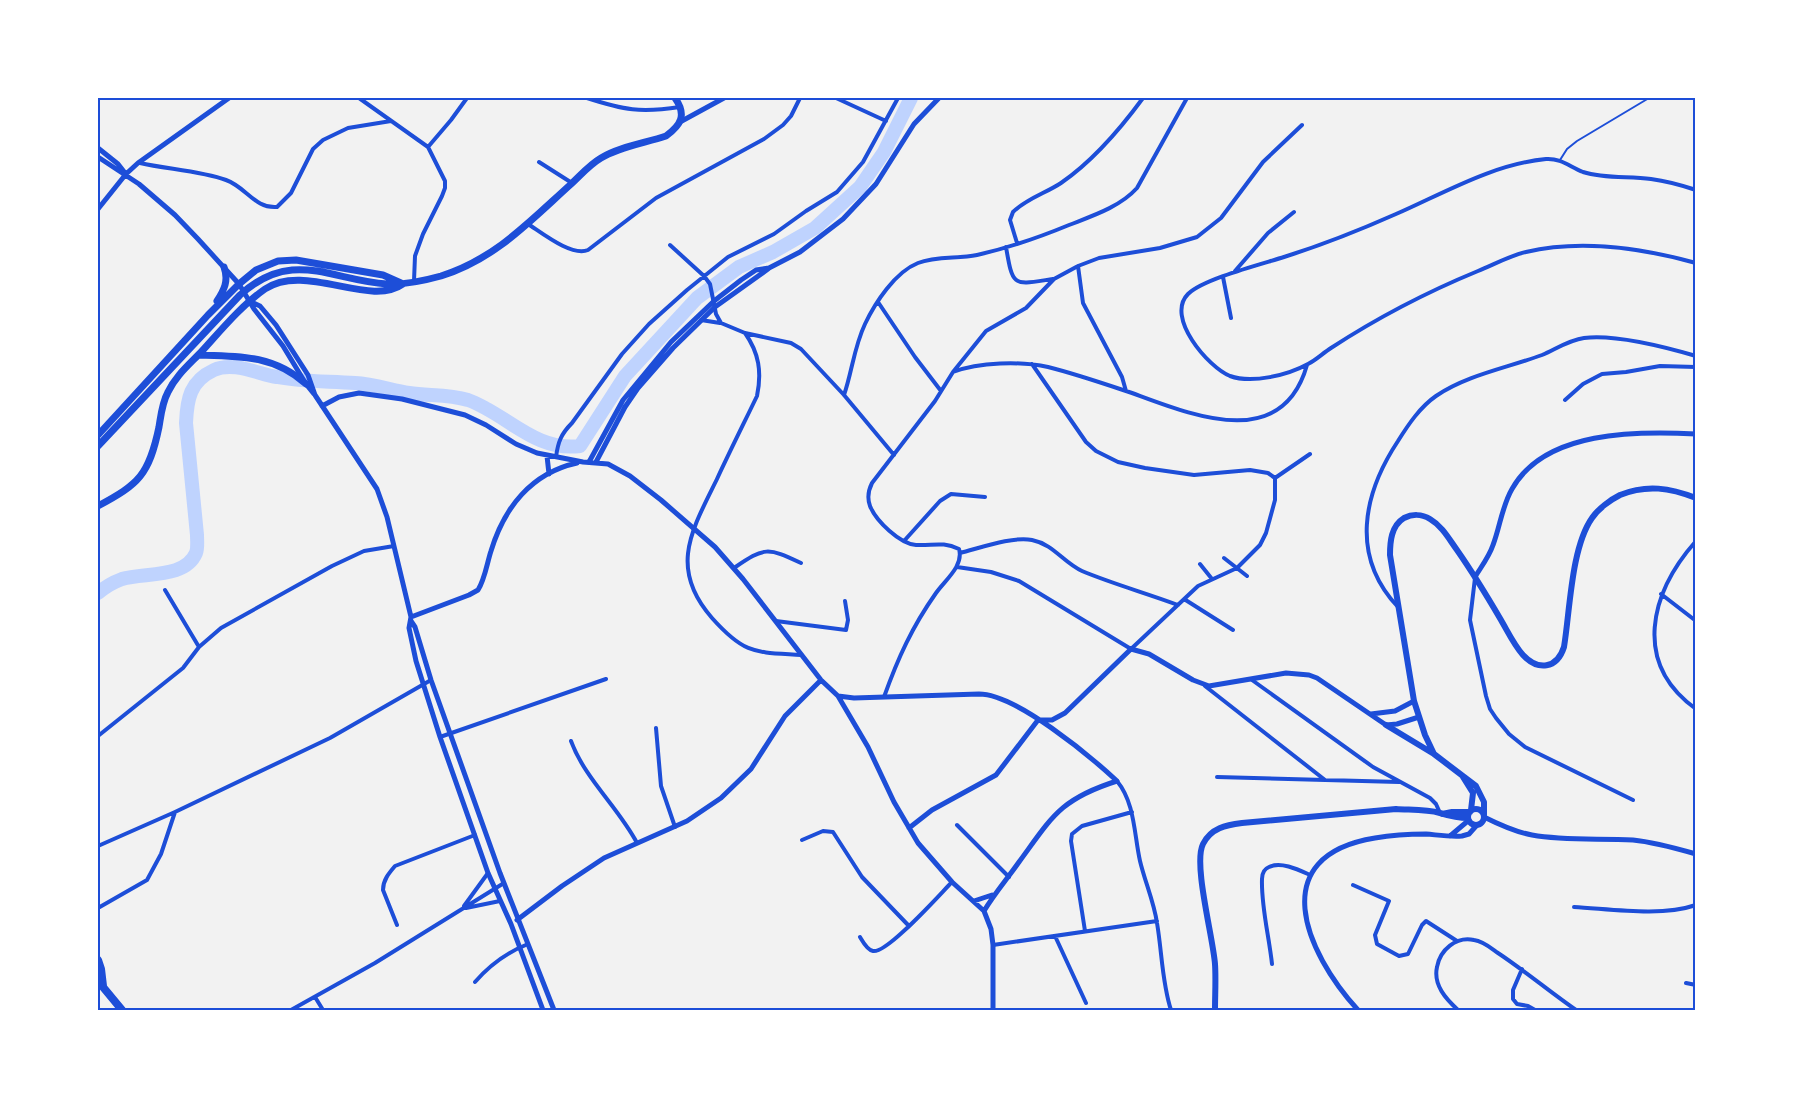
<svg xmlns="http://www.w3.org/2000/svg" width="1793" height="1108" font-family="'Roboto Condensed',sans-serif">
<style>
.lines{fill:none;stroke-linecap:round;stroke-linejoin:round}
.river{stroke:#bfd3fe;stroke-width:14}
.service{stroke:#1d4ed8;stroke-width:2}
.minor{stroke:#1d4ed8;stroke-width:4}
.tertiary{stroke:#1d4ed8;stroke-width:5}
.secondary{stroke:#1d4ed8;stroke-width:6}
.trunk{stroke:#1d4ed8;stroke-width:7}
.motorway{stroke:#1d4ed8;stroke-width:8}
.neatline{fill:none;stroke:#1d4ed8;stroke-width:2}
</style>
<rect width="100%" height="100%" fill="#f2f2f2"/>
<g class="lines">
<path class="river" d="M98 593C105 587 114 582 122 579 144 572 185 579 196 553 198 548 197 541 197 535L186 423C187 399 190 381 214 370 233 361 258 374 277 377 303 382 329 381 355 383 373 384 391 390 409 393 428 396 448 394 468 400 507 414 535 452 580 446L625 376 697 298 739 267 773 252 815 228 860 187 884 152 911 98"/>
<path class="service" d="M1560 160 1567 149 1577 141 1649 98"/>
<path class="minor" d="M359 98 428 147 445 181V188L442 196 423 234 415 256 414 281
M587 98C624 110 640 113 680 107
M836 98 886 121
M428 147 451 120 467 98
M539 162 572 183
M140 163C166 169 201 171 226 180 246 187 255 209 277 207L291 193 313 149 323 140 348 128 391 121
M1696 190C1681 185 1666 181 1651 179 1628 176 1605 179 1583 172 1570 167 1561 158 1546 159 1493 164 1444 193 1396 214 1360 230 1322 245 1284 257 1262 264 1203 279 1188 294 1165 317 1208 367 1230 376 1252 384 1288 375 1308 364 1316 360 1323 353 1331 348 1377 318 1427 292 1478 271 1493 265 1509 256 1526 252 1580 239 1642 248 1696 263
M528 224C542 233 572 257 588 250L656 198 764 139 783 125 791 116 800 98
M1017 243 1010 220 1013 212C1026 199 1046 193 1061 183 1093 161 1121 128 1143 98
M670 245 704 276 710 284 716 314 721 323 745 333 791 343 801 349 844 395 894 455
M1006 247C1013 288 1013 285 1053 279
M1078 266 1083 303 1122 377 1126 391
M1235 271 1268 233 1294 212
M1223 277 1231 318
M878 302 915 357 941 391
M701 320 720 323
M745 333C759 353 762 372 757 396 744 423 730 451 717 479 692 530 668 568 712 618 745 655 755 652 801 655
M953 372C979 362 1021 361 1048 367 1076 374 1105 384 1132 393 1192 415 1282 453 1307 365
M844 395C852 372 854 347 865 324 875 303 895 272 918 263 936 256 958 259 977 255 1008 248 1040 237 1069 225 1092 216 1120 207 1137 188L1187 98
M1565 400 1583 384 1602 374 1626 372 1660 366 1696 367
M556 457C558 442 561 434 572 423L622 354 649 324 687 290 728 257 774 234 806 211 837 192 863 162 898 98
M1275 478 1310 454
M904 541 940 501 951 494 985 497
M1696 541C1650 593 1632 663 1696 709
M960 553C980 548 1013 536 1032 540 1053 544 1064 563 1082 571 1113 584 1146 593 1178 605
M1224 558 1247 576
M1200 564 1212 579
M957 567 991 572 1019 581 1131 649 1198 586 1237 568 1260 545 1266 533 1275 500V478L1268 473 1250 470 1194 475 1145 468 1118 462 1096 451 1086 442 1032 364
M734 568C765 547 767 547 801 563
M1475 578 1470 620 1486 696 1490 709 1496 718 1509 734 1525 747 1633 800
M165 590 199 647
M1661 594 1696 621
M1184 599 1233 630
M1398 607C1350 556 1363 494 1398 441 1408 425 1420 407 1436 396 1467 375 1507 368 1542 355 1556 349 1569 340 1584 338 1615 334 1665 347 1696 356
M776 621 846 630 848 620 845 601
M1252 680 1373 767 1430 798 1436 804 1440 813
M1205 686 1325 780
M884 697C898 658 912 627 936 593 945 580 964 566 959 549 942 541 933 546 916 545 900 544 876 521 870 506 867 498 868 491 872 483L935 401 953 372 986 331 1026 308 1054 279 1078 266 1099 258 1160 248 1197 237 1221 218 1263 162 1302 125
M656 728 661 786 675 827
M98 736 183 668 199 647 221 628 332 566 364 551 394 546
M440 737 606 679
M571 741C585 779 618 807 637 843
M1217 777 1399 782
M1117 781C1135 803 1134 834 1140 861 1145 882 1154 902 1157 923 1162 952 1162 983 1171 1010
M957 825 1009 877
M802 840 823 831 833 832 862 877 909 926
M98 846 175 812 330 738 431 680
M1353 885 1389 901 1375 935 1377 944 1399 956 1408 954 1422 925 1426 921 1457 941
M464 906 488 873
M1574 907C1611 909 1661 917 1696 905
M98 908 147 880 161 854 175 812
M466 908 500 901
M397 925 383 890C383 880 389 873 395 866L475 835
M1085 931 1071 841 1072 834 1082 826 1132 812
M1055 936 1086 1003
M860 937C863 942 867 950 873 951 887 954 940 894 952 882
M993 945 1157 921
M1272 964C1269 936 1261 906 1262 879 1262 874 1264 869 1269 867 1281 861 1299 870 1310 875
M1522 969 1513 990V999L1517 1004 1528 1006 1535 1010
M475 982C489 966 508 952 528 944
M1686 983 1696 985
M315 997 323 1010
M291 1010 375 963 504 883
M1458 1010C1446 999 1433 985 1437 967 1440 950 1456 936 1474 940 1483 941 1491 948 1498 953 1525 971 1550 992 1576 1010"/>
<path class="tertiary" d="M680 122 724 98
M98 148 118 164 125 173
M98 157 139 184 175 215 198 239 239 284 254 309 283 346 306 384 314 394
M98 209 126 174 138 163 229 98
M251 302 260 306 276 325 308 375 315 395 377 489 387 517 411 617 409 628 416 661 440 737 488 873 511 924 543 1010
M322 406 339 397 359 393 402 399 465 415 486 425 516 444 537 453 583 462 608 464 630 476 661 500 715 547 743 579 821 680 838 696 868 747 894 802 918 843 952 882 984 911 991 929 993 945V1010
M547 456 549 474
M589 462 623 400 671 342 714 301 741 280 756 270 769 268 800 252 843 219 876 184 914 124 939 98
M596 462 625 407 638 388 673 348 715 307 768 269
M1475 577C1481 567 1489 557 1493 545 1500 527 1502 506 1512 489 1545 430 1637 431 1696 434
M411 617 469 595 478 590C485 579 487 563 491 551 504 508 531 473 577 463
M411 621 415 627 431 680 500 873 554 1010
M838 696 854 698 979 694C1016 694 1090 756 1117 781
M1371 714 1395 711 1414 701
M1484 817C1500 825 1515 832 1532 835 1565 841 1599 838 1633 840 1654 842 1675 848 1696 854
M909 828 932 810 996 775 1038 720H1052L1065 713 1131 649 1149 654 1193 680 1209 686 1286 673 1309 675 1317 678 1386 725 1397 724 1419 717
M1450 836 1469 820
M974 901 992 895
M984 911C994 894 1007 879 1019 862 1052 817 1060 799 1117 781
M517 920 562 886 604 858 687 821 721 798 751 769 785 716 821 680
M1358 1010C1305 952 1264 856 1375 838 1392 835 1409 834 1426 834 1438 835 1450 837 1462 836L1469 834 1477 825"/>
<path class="secondary" d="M1386 725 1434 754
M1463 777 1473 793 1471 810
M1468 817a8 8 0 1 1 16 0a8 8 0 1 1-16 0Z
M1442 814 1452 812H1470
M1484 815V802L1476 786 1434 754 1425 735 1414 701 1390 555C1390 542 1391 526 1404 518 1412 514 1422 514 1430 519 1442 526 1449 539 1457 550 1473 573 1487 596 1501 620 1508 632 1514 645 1523 655 1538 671 1557 669 1564 647 1570 611 1571 548 1592 518 1598 509 1610 500 1620 495 1647 484 1670 488 1696 498
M1215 1010C1215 995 1216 979 1215 964 1213 937 1193 864 1203 844 1211 828 1226 825 1242 823L1396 809C1410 810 1426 809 1440 813 1450 816 1458 818 1468 818"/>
<path class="trunk" d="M217 301C224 290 229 281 224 267
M199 355C239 356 274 355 306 384
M98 435 208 315 239 284 256 270 278 261 296 260 383 275 401 283
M98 446 240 295C292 248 330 280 387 284 406 285 423 281 441 276 495 259 529 222 570 185 580 176 589 165 601 158 619 147 645 143 666 136 681 125 687 115 675 98
M98 506C139 484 149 475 159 427 161 415 162 403 168 392 176 375 190 364 203 350 222 329 242 305 265 289 305 262 370 308 403 284"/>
<path class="motorway" d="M98 960 101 969 103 986
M98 981 122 1010"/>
</g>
<rect width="1793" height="1108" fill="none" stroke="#ffffff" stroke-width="198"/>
<rect x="99" y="99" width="1595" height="910" class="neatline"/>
</svg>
